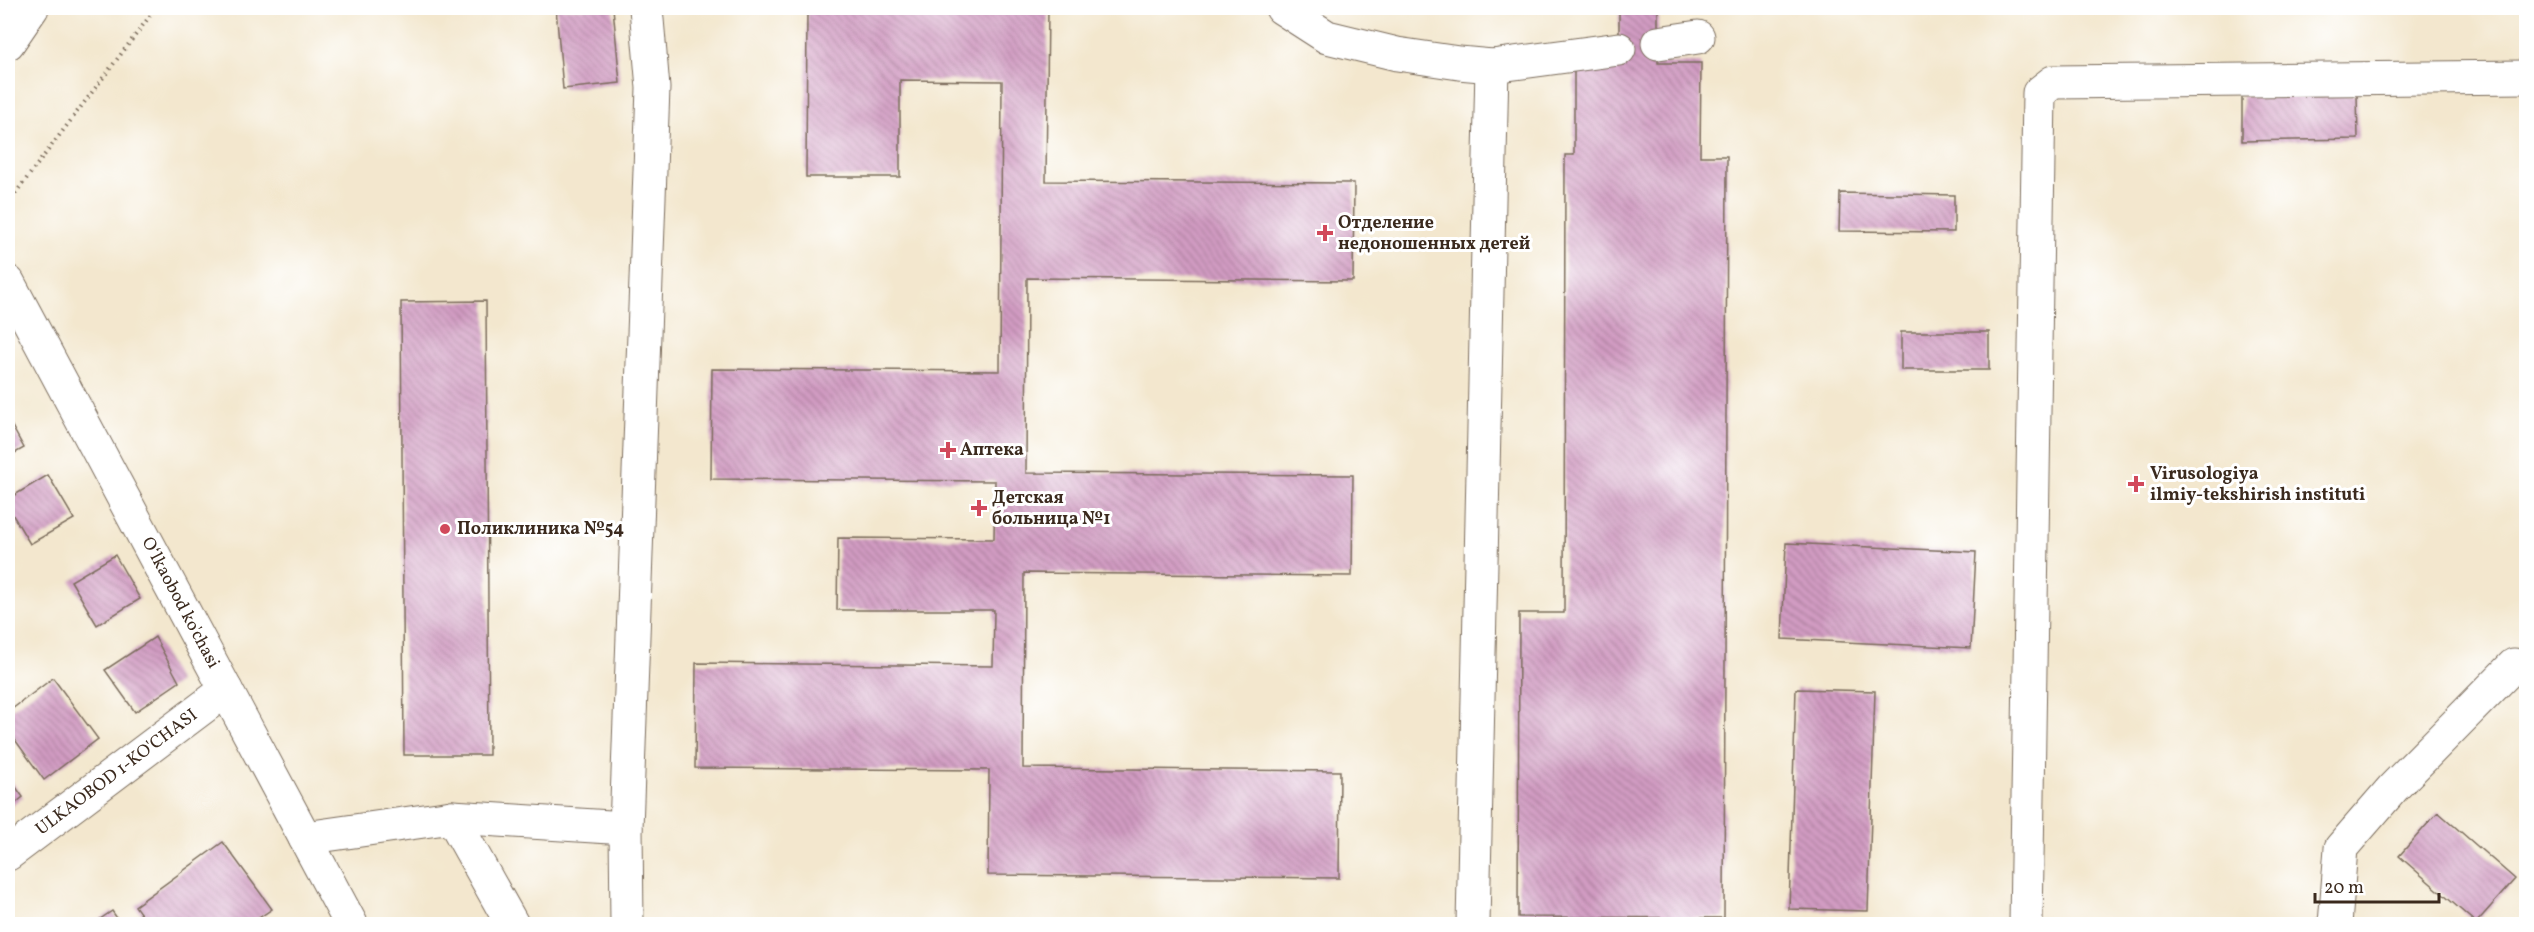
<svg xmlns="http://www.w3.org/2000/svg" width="2534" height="932" font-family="Vollkorn,serif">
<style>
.building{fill:url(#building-back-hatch)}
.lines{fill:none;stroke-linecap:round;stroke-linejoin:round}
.minor-casing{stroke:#7b6c5c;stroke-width:35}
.path{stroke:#7b6c5c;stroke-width:4;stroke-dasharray:1.5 4.5;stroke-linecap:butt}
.minor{stroke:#fff;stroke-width:33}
.poi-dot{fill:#d1495b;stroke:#fff;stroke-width:2}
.labels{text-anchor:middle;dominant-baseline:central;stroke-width:6;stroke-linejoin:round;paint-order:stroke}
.poi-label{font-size:18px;font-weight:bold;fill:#3b2a1e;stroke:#fff;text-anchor:start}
.street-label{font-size:18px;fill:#3b2a1e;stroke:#fff}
</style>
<defs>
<pattern id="building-back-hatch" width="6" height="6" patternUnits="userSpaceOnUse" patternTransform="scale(1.5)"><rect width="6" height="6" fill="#d19bc2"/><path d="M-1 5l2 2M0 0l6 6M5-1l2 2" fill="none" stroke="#ab7f9d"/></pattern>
</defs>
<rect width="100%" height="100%" fill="#fff"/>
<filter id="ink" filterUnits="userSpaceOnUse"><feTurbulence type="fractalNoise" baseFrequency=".0167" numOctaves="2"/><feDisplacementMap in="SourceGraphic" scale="12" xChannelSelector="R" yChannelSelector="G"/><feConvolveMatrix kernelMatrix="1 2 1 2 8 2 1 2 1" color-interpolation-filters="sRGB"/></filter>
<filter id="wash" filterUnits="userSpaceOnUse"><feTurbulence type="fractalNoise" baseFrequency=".008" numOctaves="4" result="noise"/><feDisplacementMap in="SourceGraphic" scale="24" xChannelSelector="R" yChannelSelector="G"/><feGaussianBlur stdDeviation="1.35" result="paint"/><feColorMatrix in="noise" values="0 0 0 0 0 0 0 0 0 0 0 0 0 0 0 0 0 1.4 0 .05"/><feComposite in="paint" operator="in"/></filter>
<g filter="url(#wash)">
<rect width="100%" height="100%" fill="#f3e7ce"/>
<g id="blocks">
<path class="building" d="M556 8H613L620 83 563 89Z
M807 8H1048L1046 181 1354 183 1353 281 1027 278 1026 473 1353 475 1352 576 1024 573 1023 768 1340 771 1339 878 988 875 989 770 695 768 696 663 993 666 994 610H837L838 538 994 539 995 481 711 479 712 369 1000 371 1002 81 900 80V177H806Z
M1619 8H1658V63H1701L1700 156H1727L1724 918 1518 917 1519 613H1564L1565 155H1574V63L1619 49Z
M2357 95 2358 139 2242 141V96Z
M1840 193 1954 195V232L1839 231Z
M486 301 489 755H404L401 302Z
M1901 332H1989V370H1901Z
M8 419 24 448 8 457Z
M48 475 74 519 30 544 8 507V499Z
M1786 543 1976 552 1971 648 1782 639Z
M115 555 140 599 97 625 71 581Z
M155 637 179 682 135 712 105 670Z
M53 678 98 739 44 780 8 730V712Z
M1796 689 1875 691 1868 911 1789 909Z
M8 776 23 797 8 809Z
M2438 812 2515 879 2476 923 2399 856Z
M223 842 272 909 250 924H148L135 906Z
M112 911 121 924H93Z"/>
</g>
</g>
<g filter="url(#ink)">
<use href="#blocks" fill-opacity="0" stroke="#7b6c5c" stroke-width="1.5"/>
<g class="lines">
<defs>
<g id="minor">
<path d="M1282 8 1327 37 1397 54 1459 63 1492 66 1619 49"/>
<path d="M8 43 32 8"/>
<path d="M1658 43 1698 37"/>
<path d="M8 282 351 924"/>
<path d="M452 817 512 924"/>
<path d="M305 838 452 817 626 828"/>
<path id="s1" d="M8 854 226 690"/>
<path d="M627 924 626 828 653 88 646 8"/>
<path d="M1473 924 1492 66"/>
<path d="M2026 924 2039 93 2053 82 2526 77"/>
<path d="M2335 924 2341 848 2393 788 2514 665"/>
</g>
</defs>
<use href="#minor" class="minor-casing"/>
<path class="path" d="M8 203 156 8"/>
<use href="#minor" class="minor"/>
</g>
</g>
<g class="poi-dot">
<path d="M1322 224h6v6h6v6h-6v6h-6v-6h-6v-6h6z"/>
<path d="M945 441h6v6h6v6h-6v6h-6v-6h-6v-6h6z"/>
<path d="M2133 475h6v6h6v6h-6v6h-6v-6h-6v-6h6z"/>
<path d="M976 499h6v6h6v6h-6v6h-6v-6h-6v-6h6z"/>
<circle cx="445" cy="529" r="6"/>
</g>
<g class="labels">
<g class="poi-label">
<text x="1338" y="223">Отделение<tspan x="1338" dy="21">недоношенных детей</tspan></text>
<text x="960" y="450">Аптека</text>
<text x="2150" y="474">Virusologiya<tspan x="2150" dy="21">ilmiy-tekshirish instituti</tspan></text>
<text x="992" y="498">Детская<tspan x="992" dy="21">больница №1</tspan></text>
<text x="457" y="529">Поликлиника №54</text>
</g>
<g class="street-label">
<text transform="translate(180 603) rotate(62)">Oʻlkaobod ko'chasi</text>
<text stroke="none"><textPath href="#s1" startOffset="136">ULKAOBOD 1-KO'CHASI</textPath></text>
</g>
</g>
<rect width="2534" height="932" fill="none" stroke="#fff" stroke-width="30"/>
<path d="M2315 893v9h124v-9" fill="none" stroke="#3b2a1e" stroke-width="3"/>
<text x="2324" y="893" font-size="18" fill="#3b2a1e" stroke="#ffffff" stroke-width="4.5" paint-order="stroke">20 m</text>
</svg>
